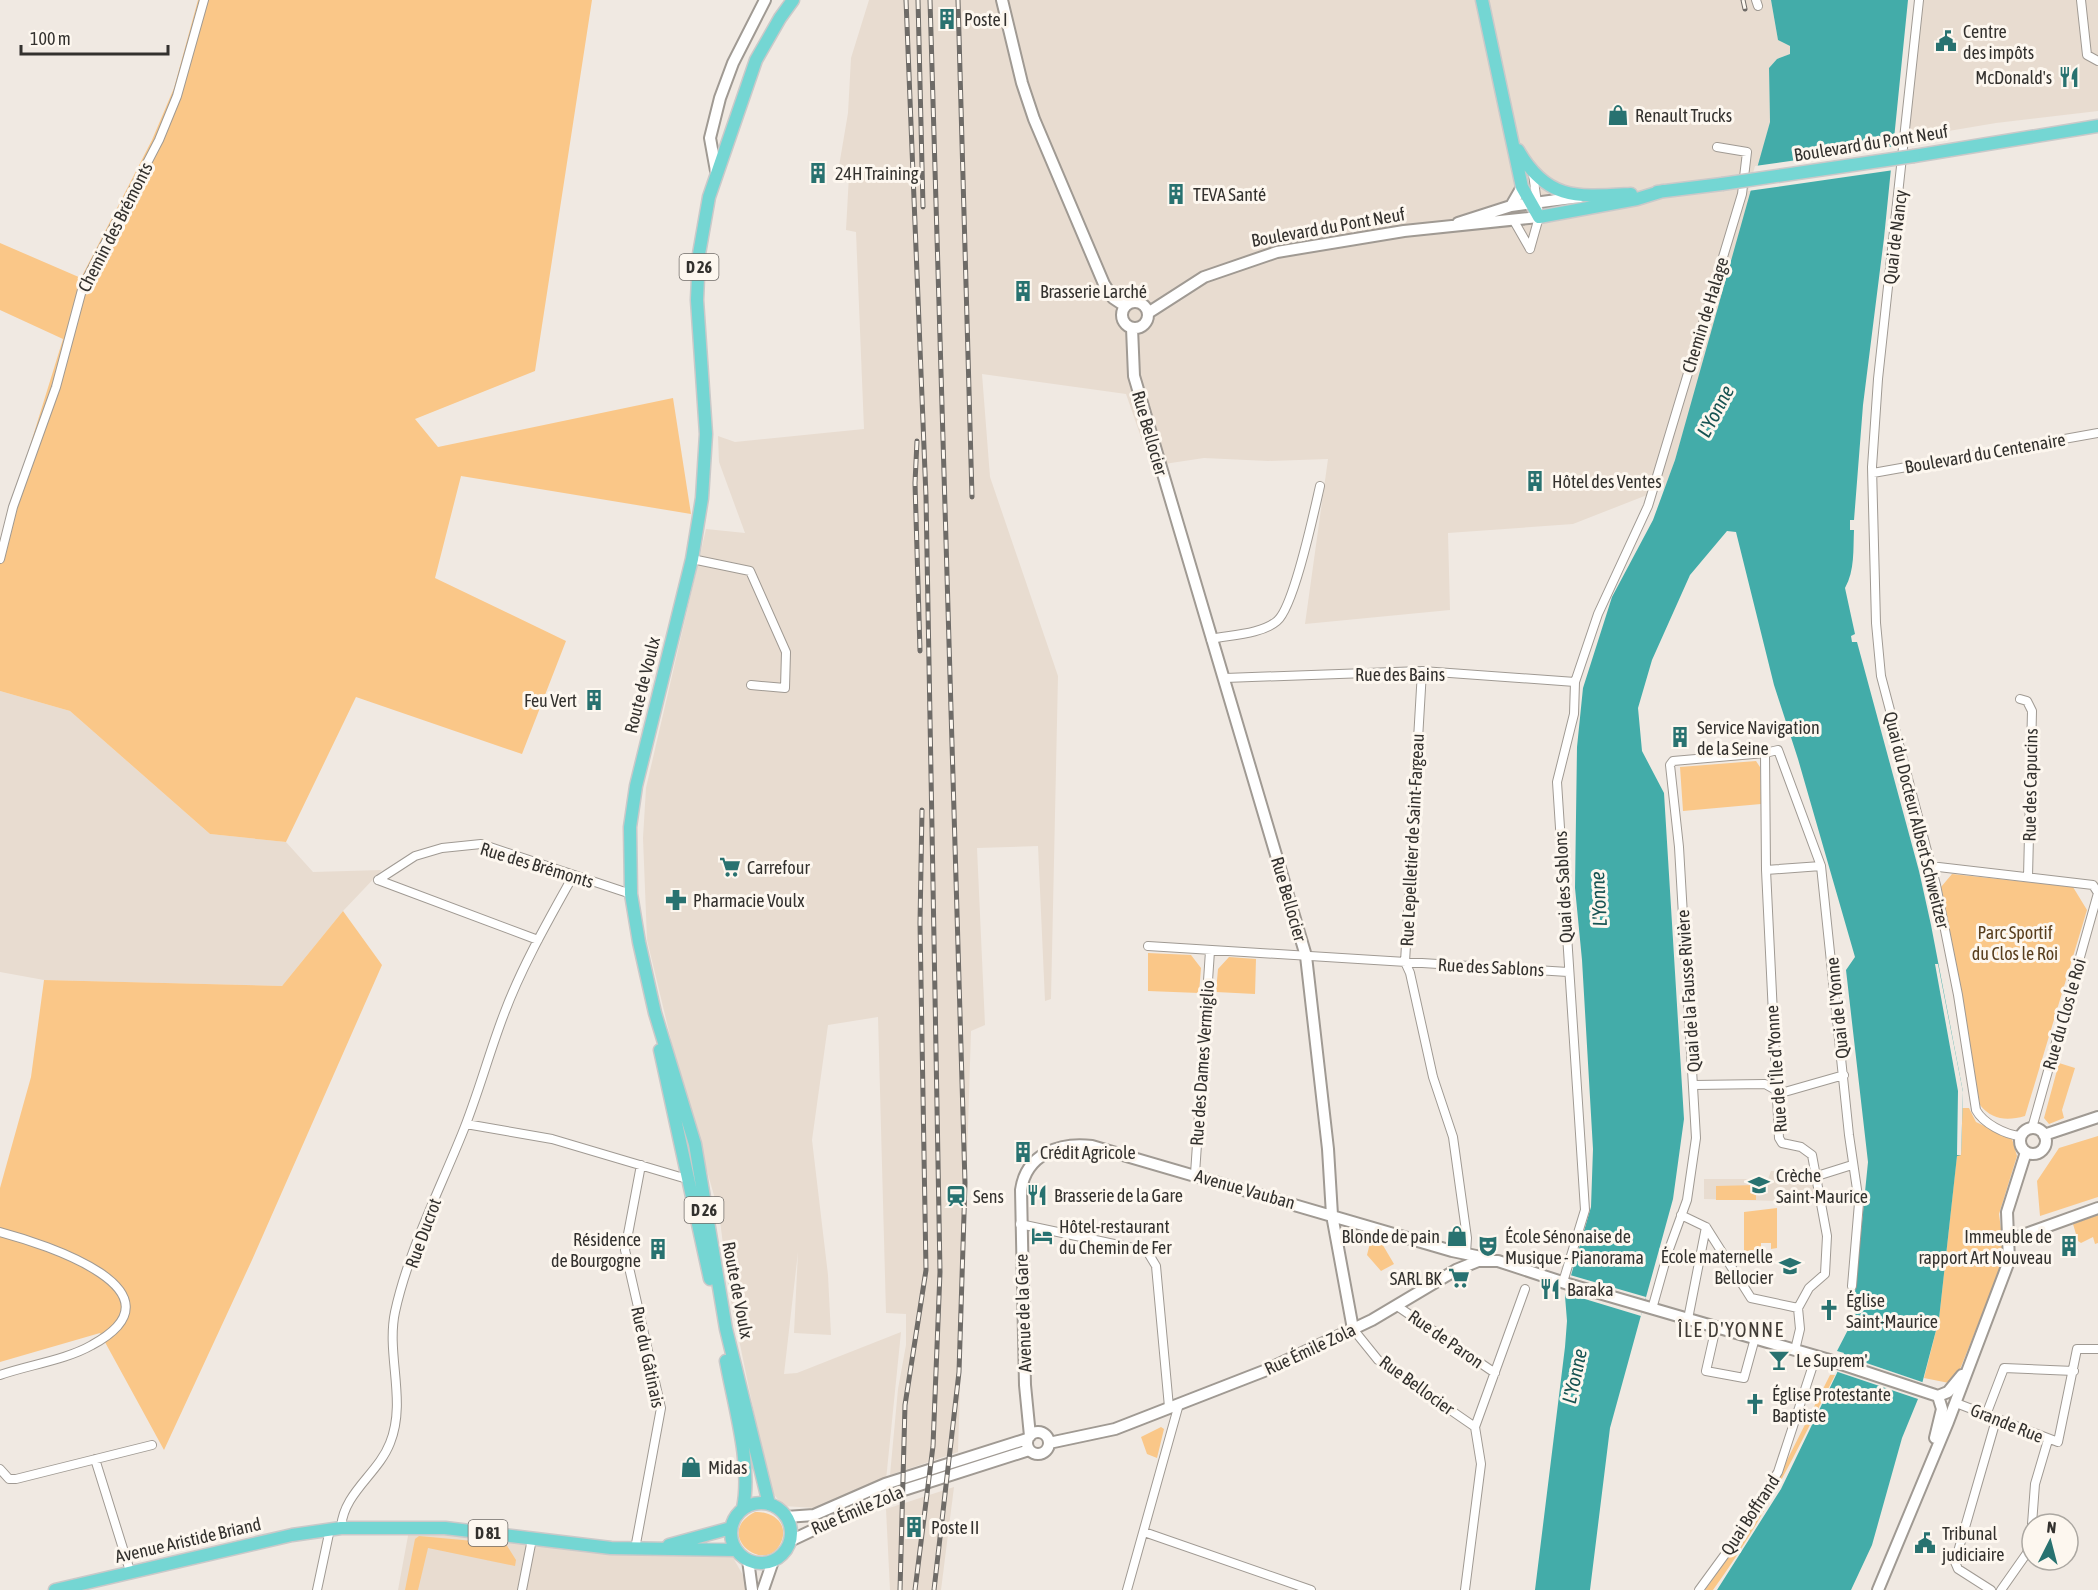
<svg xmlns="http://www.w3.org/2000/svg" width="2098" height="1590" font-family="'Asap Condensed',sans-serif">
<style>
.built{fill:#e8dcd0}
.green{fill:#fac788}
.water{fill:#43aca9}
.pier{fill:#f0e9e2}
.lines{fill:none;stroke-linecap:round;stroke-linejoin:round}
.street-casing{stroke:#a09a93;stroke-width:10}
.secondary-casing{stroke:#a09a93;stroke-width:14}
.primary-casing{stroke:#cac9c9;stroke-width:15}
.street{stroke:#fff;stroke-width:8}
.secondary{stroke:#fff;stroke-width:10}
.primary{stroke:#74d6d3;stroke-width:12}
.rail-casing{stroke:#6e6b67;stroke-width:5}
.rail{stroke:#fdf7ef;stroke-width:3;stroke-dasharray:9;stroke-linecap:butt}
.primary-bridge-casing{stroke:#cac9c9;stroke-width:15;stroke-linecap:butt}
.primary-bridge{stroke:#74d6d3;stroke-width:12}
.labels{text-anchor:middle;dominant-baseline:central;stroke-width:6;stroke-linejoin:round;paint-order:stroke}
.shield{fill:#fdf7ef;stroke:#706c68;stroke-width:1.5}
.shield-label{font-size:16px;font-weight:bold;fill:#33312e}
.poi-label{font-size:18px;fill:#33312e;stroke:#fdf7ef;text-anchor:start}
.street-label{font-size:18px;fill:#33312e;stroke:#fdf7ef}
.park-label{font-size:18px;fill:#583e1d;stroke:#fdf7ef}
.water-label{font-size:20px;font-style:italic;fill:#175352;stroke:#fdf7ef}
.neighbourhood-label{font-size:20px;letter-spacing:1.5px;fill:#413c36;stroke:#fdf7ef}
</style>
<rect width="100%" height="100%" fill="#f0e9e2"/>
<path class="built" d="M869 0H1771L1778 40 1790 46V54L1777 59 1769 68 1770 122 1722 301 1675 460 1665 488 1573 524 1448 533 1450 610 1305 624 1328 459 1268 461 1204 458 1151 466 1126 394 982 374 990 477 1058 676 1051 999 1045 1001 1038 846 977 848 985 1025 971 1031 958 1452 890 1475 898 1389 906 1345V1314L886 1313 878 1017 828 1025 812 1140 828 1275 831 1335 794 1333 798 1252 784 1374 797 1373 901 1332 886 1480 816 1508 783 1506 772 1492 767 1476 729 1291 719 1213 678 1069 647 940 643 838 646 788 706 529 745 533 719 462 718 436 735 442 864 429 856 232 846 230 849 175 838 172 848 113 851 58Z
M1921 0H2098V111L1996 123 1907 138Z
M0 691 70 711 210 834 286 842 313 872 382 870 343 911 282 986 44 980 0 972Z
M1771 1171H1776V1183H1814L1817 1197 1783 1201 1704 1199V1179H1768Z
M954 1487 941 1590H890L886 1509Z
M410 1525 630 1542 731 1554 749 1586 748 1590H398Z"/>
<path class="green" d="M198 0H592L535 371 415 419 438 447 673 398 691 514 461 476 435 578 566 641 522 754 356 697 286 842 210 834 70 711 0 691V543L63 339 0 310V243L81 278 152 140 174 88Z
M1756 761 1760 767 1761 804 1683 811 1680 767Z
M1952 874 2073 887 2087 910 2025 1116C2007 1121 1992 1120 1980 1105L1941 887Z
M343 911 382 965 252 1260 164 1450 100 1333 0 1362V1188L31 1077 44 980 282 986Z
M1148 953 1191 955 1201 968 1199 993 1148 991Z
M1229 957 1256 959 1255 994 1216 992 1218 969Z
M2059 1063 2075 1068 2062 1110 2064 1118 2049 1124 2044 1118Z
M1962 1108H1969L1976 1122 2012 1139 2017 1156 1999 1214 2004 1252 2000 1270 1954 1384 1924 1378 1939 1319 1957 1155H1961Z
M2098 1136V1197L2040 1216 2037 1181 2059 1148Z
M1756 1185V1200H1716V1186Z
M1777 1208V1248L1771 1249V1243H1761V1250L1744 1251V1212Z
M2098 1215V1243L2095 1244 2093 1237 2081 1243 2078 1241 2073 1224Z
M1371 1239 1381 1242 1394 1264 1381 1271 1367 1255Z
M1830 1375H1835C1798 1449 1762 1523 1713 1590H1705L1741 1540 1778 1478Z
M1161 1427 1164 1429 1157 1458 1147 1454 1141 1437Z
M755 1512C771 1511 788 1522 782 1540 768 1579 711 1534 755 1512Z
M419 1536 506 1544 516 1560 515 1566 428 1548 418 1590H405L415 1539Z"/>
<path class="water" d="M1771 0H1908L1884 238 1863 405 1854 520H1850V530H1854C1853 550 1855 570 1845 588L1855 634 1851 636 1852 642H1857L1919 871 1931 925 1963 1092 1961 1155 1957 1156 1939 1319 1918 1399 1902 1438 1872 1545 1851 1590H1717L1781 1489 1837 1373 1844 1353 1837 1351 1852 1322 1868 1162 1846 970 1855 957 1798 759 1774 685 1736 532 1727 531 1690 575 1652 660 1638 708 1642 751 1664 793 1684 1119 1673 1199 1610 1428 1590 1590H1535L1565 1347 1567 1321 1565 1296 1591 1207 1593 1149 1582 960 1575 888 1577 747 1583 688 1612 597 1653 520 1675 460 1770 122 1769 68 1777 59 1790 54V46L1778 40Z"/>
<path class="pier" d="M1896 146 1894 170 1748 191 1755 166Z
M1935 964H1938L1963 1092 1961 1155H1957L1958 1091Z
M1570 1275 1646 1297 1641 1316 1565 1293Z
M1834 1349 1837 1353 1925 1383 1921 1400 1835 1371 1840 1355 1834 1353Z"/>
<g class="lines">
<defs>
<path id="street" d="M1756 0 1758 6
M1919 0 1878 379 1872 467 1876 623 1881 676 1936 885 1958 995 1976 1110C1983 1123 2005 1135 2021 1136
M2081 0 2087 55 2098 61
M1514 221 1530 249
M1530 249 1539 217 1533 174
M1873 473 2098 433
M0 559 13 507 56 387 83 286 159 140 177 96 204 0
M692 559 750 571 786 652 785 688 751 685
M1211 639C1230 635 1262 634 1277 621 1294 607 1314 512 1320 486
M1422 671 1405 962 1410 973 1433 1077 1453 1137 1467 1238 1466 1253
M1225 678 1422 671 1575 682
M2020 699 2027 701 2032 711 2028 877
M1765 753 1766 870 1779 1138 1782 1143 1801 1147 1812 1155 1827 1236 1825 1274 1809 1288 1798 1308 1800 1329 1795 1350
M1930 866 2093 885 2098 893 2032 1128
M1766 870 1821 866
M378 880 415 856 442 848 481 844 631 894
M378 880 538 940
M1148 946 1568 972
M1694 1085 1765 1084 1781 1093 1844 1075
M466 1124 552 1139 687 1179
M1195 1174 1210 951
M1817 1176 1852 1165
M1681 1215 1706 1227 1751 1298 1798 1308
M1020 1224 1147 1251 1156 1266 1169 1407
M0 1232C45 1244 191 1291 92 1345 66 1360 28 1365 0 1375
M1563 1282 1585 1210 1557 782 1574 714 1575 682 1598 614 1648 506 1742 194 1747 152 1717 147
M1397 1306 1495 1373
M1652 1309 1668 1252 1687 1200 1696 1138 1679 847 1670 765 1673 761 1765 753 1778 750 1821 866 1849 1135 1859 1203 1852 1286
M1688 1319 1706 1227
M1716 1327 1706 1371 1744 1378 1755 1338
M1353 1329 1378 1360 1475 1427
M1956 1403 2058 1442 2077 1349H2098
M1986 1415 2004 1368 2074 1371
M95 1459 130 1571
M0 1469 9 1479H16L152 1445
M2032 1524 2035 1484 2048 1440
M341 1528C343 1493 378 1474 390 1443 407 1401 386 1355 395 1312 408 1252 439 1191 462 1134 478 1095 489 1053 504 1014 522 966 548 921 573 876
M1144 1532 1311 1590
M635 1549 661 1408 625 1250 641 1165
M317 1590 330 1529
M522 1590 532 1539
M1127 1590 1179 1404
M1465 1590 1481 1464 1475 1427 1525 1289
M1699 1590 1737 1538 1778 1472 1816 1356
M1991 1590 1958 1569 1955 1562 1996 1420
M2001 1590 2027 1553 2032 1532"/>
<path id="secondary" d="M1002 0 1022 83 1034 119 1104 284 1113 298 1125 306
M716 171 710 138 720 98 733 63 765 0
M1511 206 1580 197
M1458 223 1511 206 1522 187
M1122 315a13 13 0 1 1 26 0a13 13 0 1 1-26 0Z
M1148 313 1204 277 1277 252 1404 231 1539 217
M1132 328 1134 376 1306 956 1328 1149 1332 1215 1353 1329
M2020 1141a13 13 0 1 1 26 0a13 13 0 1 1-26 0Z
M2044 1135 2098 1117
M2009 1240 2098 1208
M1938 1396 1948 1392 1962 1375
M1027 1443a11 11 0 1 1 22 0a11 11 0 1 1-22 0Z
M1030 1436 1025 1385 1021 1190C1026 1154 1060 1142 1092 1146L1452 1251 1486 1258
M1935 1438 1942 1409 1938 1396
M1049 1443 1115 1429 1264 1371 1372 1320 1456 1270 1478 1261H1498L1568 1284 1826 1359 1938 1396
M786 1517 814 1515 885 1484 1027 1439
M790 1541 885 1496 1029 1450
M748 1560 752 1590
M763 1590 773 1561
M1878 1590 1948 1422 2009 1261 2007 1212 2026 1152"/>
<path id="primary" d="M1482 0 1522 187 1539 217 1637 199 1663 191
M1518 150C1547 201 1578 197 1631 194
M1914 156 2098 126
M1657 192 1722 184
M660 1050 710 1279
M726 1361C734 1405 752 1465 743 1508
M731 1533a30 30 0 1 1 60 0a30 30 0 1 1-60 0Z
M769 1504 726 1329 695 1144 655 1013 639 942 631 894 630 827 636 786 692 559 702 498 706 434 697 300 699 254 709 197 756 60 780 18 793 0
M669 1545 731 1528
M55 1590 292 1535 341 1528H445L611 1548 736 1550"/>
</defs>
<use href="#street" class="street-casing"/>
<use href="#secondary" class="secondary-casing"/>
<use href="#primary" class="primary-casing"/>
<use href="#street" class="street"/>
<use href="#secondary" class="secondary"/>
<use href="#primary" class="primary"/>
<defs>
<path id="rail" d="M906 0 926 497 940 1272 933 1446 915 1590
M918 0 923 207
M930 0 965 1183 959 1372 934 1590
M958 0 972 497
M1743 0 1745 9
M917 441 915 483 920 651
M900 1590 905 1405 926 1270 920 923 922 810"/>
</defs>
<use href="#rail" class="rail-casing"/>
<use href="#rail" class="rail"/>
<defs>
<path id="primary-bridge" d="M1722 184 1914 156"/>
</defs>
<use href="#primary-bridge" class="primary-bridge-casing"/>
<use href="#primary-bridge" class="primary-bridge"/>
</g>
<defs>
<symbol id="building-bare" viewBox="-9 -9 18 18"><path d="M-4-6H4V6H1V3H-1V6H-4ZM-2.5-4.3h1.7v1.8h-1.7ZM.8-4.3h1.7v1.8H.8ZM-2.5-1h1.7V.8h-1.7ZM.8-1h1.7V.8H.8Z" fill="#287270" stroke="#fdf7ef" stroke-width="2.5" paint-order="stroke"/></symbol>
<symbol id="civic-bare" viewBox="-9 -9 18 18"><path d="M-.6-6.5H3V-4.5H.6V-3L4-1V1h2V6H-6V1h2V-1L-.6-3ZM-1.2 2.5V6h2.4V2.5Z" fill="#287270" stroke="#fdf7ef" stroke-width="2.5" paint-order="stroke"/></symbol>
<symbol id="restaurant-bare" viewBox="-9 -9 18 18"><path d="M-5-6h1v4h1v-4h1v4h1v-4h1v5L-1.5 .5V6h-2V.5L-5-1ZM5-6V6H3V1.5H1.5Q1.5-4 5-6Z" fill="#287270" stroke="#fdf7ef" stroke-width="2.5" paint-order="stroke"/></symbol>
<symbol id="shop-bare" viewBox="-9 -9 18 18"><path d="M-5-2.5h2.3a2.7 3.5 0 0 1 5.4 0H5L5.5 6h-11ZM-1.5-2.5h3a1.5 2.3 0 0 0-3 0Z" fill="#287270" stroke="#fdf7ef" stroke-width="2.5" paint-order="stroke"/></symbol>
<symbol id="supermarket-bare" viewBox="-9 -9 18 18"><path d="M-6-5.5h2.5l.6 2H6L4.5 2H-2.5L-4.4-4H-6ZM-1.5 3.2a1.3 1.3 0 1 0 .1 0ZM3 3.2a1.3 1.3 0 1 0 .1 0Z" fill="#287270" stroke="#fdf7ef" stroke-width="2.5" paint-order="stroke"/></symbol>
<symbol id="pharmacy-bare" viewBox="-9 -9 18 18"><path d="M-2-6h4v4h4v4h-4v4h-4v-4h-4v-4h4Z" fill="#287270" stroke="#fdf7ef" stroke-width="2.5" paint-order="stroke"/></symbol>
<symbol id="school-bare" viewBox="-9 -9 18 18"><path d="M0-5L7-2L0 1L-7-2ZM-4 1L0 2.5L4 1V4Q0 6-4 4Z" fill="#287270" stroke="#fdf7ef" stroke-width="2.5" paint-order="stroke"/></symbol>
<symbol id="station-bare" viewBox="-9 -9 18 18"><path d="M-3-6H3Q5-6 5-4V2Q5 4 3 4L4.5 6H3L1.5 4h-3L-3 6H-4.5L-3 4Q-5 4-5 2V-4Q-5-6-3-6ZM-3.5-4v3h7v-3ZM-3.5 1v1.5H-2V1ZM2 1v1.5H3.5V1Z" fill="#287270" stroke="#fdf7ef" stroke-width="2.5" paint-order="stroke"/></symbol>
<symbol id="hotel-bare" viewBox="-9 -9 18 18"><path d="M-6-4.5h1.5V1H6V5H4.5V3h-9V5H-6ZM-4 0a1.8 1.8 0 1 1 3.6 0ZM.5 0V-2.5h3Q6-2.5 6 0Z" fill="#287270" stroke="#fdf7ef" stroke-width="2.5" paint-order="stroke"/></symbol>
<symbol id="theatre-bare" viewBox="-9 -9 18 18"><path d="M-5-5.5Q0-4 5-5.5V0Q5 5 0 6Q-5 5-5 0ZM-3.3-2.5H-1v1.5H-3.3ZM1-2.5H3.3v1.5H1ZM-2.8 1Q0 5.5 2.8 1Z" fill="#287270" stroke="#fdf7ef" stroke-width="2.5" paint-order="stroke"/></symbol>
<symbol id="church-bare" viewBox="-9 -9 18 18"><path d="M-1.2-6h2.4v3.5h3.3v2.4h-3.3V6h-2.4V-.1h-3.3v-2.4h3.3Z" fill="#287270" stroke="#fdf7ef" stroke-width="2.5" paint-order="stroke"/></symbol>
<symbol id="bar-bare" viewBox="-9 -9 18 18"><path d="M-6-5H6L.8 .8V4.5H3.5V6h-7V4.5H-.8V.8Z" fill="#287270" stroke="#fdf7ef" stroke-width="2.5" paint-order="stroke"/></symbol>
</defs>
<g fill-rule="evenodd">
<use href="#building-bare" x="932" y="4" width="30" height="30"/>
<use href="#civic-bare" x="1931" y="26" width="30" height="30"/>
<use href="#restaurant-bare" x="2054" y="62" width="30" height="30"/>
<use href="#shop-bare" x="1603" y="100" width="30" height="30"/>
<use href="#building-bare" x="803" y="158" width="30" height="30"/>
<use href="#building-bare" x="1161" y="179" width="30" height="30"/>
<use href="#building-bare" x="1008" y="276" width="30" height="30"/>
<use href="#building-bare" x="1520" y="466" width="30" height="30"/>
<use href="#building-bare" x="579" y="685" width="30" height="30"/>
<use href="#building-bare" x="1665" y="722" width="30" height="30"/>
<use href="#supermarket-bare" x="715" y="852" width="30" height="30"/>
<use href="#pharmacy-bare" x="661" y="885" width="30" height="30"/>
<use href="#building-bare" x="1008" y="1137" width="30" height="30"/>
<use href="#school-bare" x="1744" y="1170" width="30" height="30"/>
<use href="#restaurant-bare" x="1022" y="1180" width="30" height="30"/>
<use href="#station-bare" x="941" y="1181" width="30" height="30"/>
<use href="#hotel-bare" x="1027" y="1221" width="30" height="30"/>
<use href="#shop-bare" x="1442" y="1221" width="30" height="30"/>
<use href="#theatre-bare" x="1473" y="1231" width="30" height="30"/>
<use href="#building-bare" x="2054" y="1231" width="30" height="30"/>
<use href="#building-bare" x="643" y="1234" width="30" height="30"/>
<use href="#school-bare" x="1775" y="1251" width="30" height="30"/>
<use href="#supermarket-bare" x="1444" y="1263" width="30" height="30"/>
<use href="#restaurant-bare" x="1535" y="1274" width="30" height="30"/>
<use href="#church-bare" x="1814" y="1295" width="30" height="30"/>
<use href="#bar-bare" x="1764" y="1345" width="30" height="30"/>
<use href="#church-bare" x="1740" y="1389" width="30" height="30"/>
<use href="#shop-bare" x="676" y="1452" width="30" height="30"/>
<use href="#building-bare" x="899" y="1512" width="30" height="30"/>
<use href="#civic-bare" x="1910" y="1528" width="30" height="30"/>
</g>
<g class="labels">
<g class="shield">
<rect x="679.5" y="254" width="39" height="26" rx="4.5"/>
<rect x="684.5" y="1197" width="39" height="26" rx="4.5"/>
<rect x="468.5" y="1520" width="39" height="26" rx="4.5"/>
</g>
<g class="shield-label">
<text x="699" y="267">D 26</text>
<text x="704" y="1210">D 26</text>
<text x="488" y="1533">D 81</text>
</g>
<g class="poi-label">
<text x="964" y="19">Poste I</text>
<text x="1963" y="31">Centre<tspan x="1963" dy="21">des impôts</tspan></text>
<text x="2052" y="77" text-anchor="end">McDonald's</text>
<text x="1635" y="115">Renault Trucks</text>
<text x="835" y="173">24H Training</text>
<text x="1193" y="194">TEVA Santé</text>
<text x="1040" y="291">Brasserie Larché</text>
<text x="1552" y="481">Hôtel des Ventes</text>
<text x="577" y="700" text-anchor="end">Feu Vert</text>
<text x="1697" y="727">Service Navigation<tspan x="1697" dy="21">de la Seine</tspan></text>
<text x="747" y="867">Carrefour</text>
<text x="693" y="900">Pharmacie Voulx</text>
<text x="1040" y="1152">Crédit Agricole</text>
<text x="1776" y="1175">Crèche<tspan x="1776" dy="21">Saint-Maurice</tspan></text>
<text x="1054" y="1195">Brasserie de la Gare</text>
<text x="973" y="1196">Sens</text>
<text x="1059" y="1226">Hôtel-restaurant<tspan x="1059" dy="21">du Chemin de Fer</tspan></text>
<text x="1440" y="1236" text-anchor="end">Blonde de pain</text>
<text x="1505" y="1236">École Sénonaise de<tspan x="1505" dy="21">Musique - Pianorama</tspan></text>
<text x="2052" y="1236" text-anchor="end">Immeuble de<tspan x="2052" dy="21">rapport Art Nouveau</tspan></text>
<text x="641" y="1239" text-anchor="end">Résidence<tspan x="641" dy="21">de Bourgogne</tspan></text>
<text x="1773" y="1256" text-anchor="end">École maternelle<tspan x="1773" dy="21">Bellocier</tspan></text>
<text x="1442" y="1278" text-anchor="end">SARL BK</text>
<text x="1567" y="1289">Baraka</text>
<text x="1846" y="1300">Église<tspan x="1846" dy="21">Saint-Maurice</tspan></text>
<text x="1796" y="1360">Le Suprem'</text>
<text x="1772" y="1394">Église Protestante<tspan x="1772" dy="21">Baptiste</tspan></text>
<text x="708" y="1467">Midas</text>
<text x="931" y="1527">Poste II</text>
<text x="1942" y="1533">Tribunal<tspan x="1942" dy="21">judiciaire</tspan></text>
</g>
<g class="street-label">
<text transform="translate(1871 143) rotate(-9)">Boulevard du Pont Neuf</text>
<text transform="translate(115 227) rotate(-63)">Chemin des Brémonts</text>
<text transform="translate(1328 227) rotate(-10)">Boulevard du Pont Neuf</text>
<text transform="translate(1895 237) rotate(-83)">Quai de Nancy</text>
<text transform="translate(1705 315) rotate(-73)">Chemin de Halage</text>
<text transform="translate(1150 433) rotate(74)">Rue Bellocier</text>
<text transform="translate(1985 453) rotate(-10)">Boulevard du Centenaire</text>
<text x="1400" y="674">Rue des Bains</text>
<text transform="translate(642 685) rotate(-76)">Route de Voulx</text>
<text transform="translate(2030 785) rotate(-89)">Rue des Capucins</text>
<text transform="translate(1917 820) rotate(76)">Quai du Docteur Albert Schweitzer</text>
<text transform="translate(1412 840) rotate(-87)">Rue Lepelletier de Saint-Fargeau</text>
<text transform="translate(537 865) rotate(17)">Rue des Brémonts</text>
<text transform="translate(1563 887) rotate(-93)">Quai des Sablons</text>
<text transform="translate(1289 899) rotate(74)">Rue Bellocier</text>
<text transform="translate(1491 967) rotate(3)">Rue des Sablons</text>
<text transform="translate(1688 991) rotate(-94)">Quai de la Fausse Rivière</text>
<text transform="translate(1837 1008) rotate(-96)">Quai de l'Yonne</text>
<text transform="translate(2064 1014) rotate(-74)">Rue du Clos le Roi</text>
<text transform="translate(1202 1063) rotate(-86)">Rue des Dames Vermiglio</text>
<text transform="translate(1776 1069) rotate(-94)">Rue de l'Île d'Yonne</text>
<text transform="translate(1245 1189) rotate(16)">Avenue Vauban</text>
<text transform="translate(423 1233) rotate(-70)">Rue Ducrot</text>
<text transform="translate(738 1290) rotate(79)">Route de Voulx</text>
<text transform="translate(1023 1313) rotate(-92)">Avenue de la Gare</text>
<text transform="translate(1446 1339) rotate(35)">Rue de Paron</text>
<text transform="translate(1310 1349) rotate(-25)">Rue Émile Zola</text>
<text transform="translate(648 1357) rotate(78)">Rue du Gâtinais</text>
<text transform="translate(1417 1385) rotate(36)">Rue Bellocier</text>
<text transform="translate(2007 1423) rotate(22)">Grande Rue</text>
<text transform="translate(857 1510) rotate(-23)">Rue Émile Zola</text>
<text transform="translate(1750 1515) rotate(-57)">Quai Boffrand</text>
<text transform="translate(188 1540) rotate(-13)">Avenue Aristide Briand</text>
</g>
<g class="park-label">
<text x="2015" y="932">Parc Sportif<tspan x="2015" dy="21">du Clos le Roi</tspan></text>
</g>
<g class="water-label">
<text transform="translate(1715 411) rotate(-62)">L'Yonne</text>
<text transform="translate(1598 899) rotate(-93)">L'Yonne</text>
<text transform="translate(1574 1376) rotate(-78)">L'Yonne</text>
</g>
<g class="neighbourhood-label">
<text x="1731" y="1329">ÎLE D'YONNE</text>
</g>
</g>
<g transform="translate(2050 1542) rotate(6)"><circle r="28" fill="#fdf7ef" stroke="#aca8a2" stroke-width="1.5"/>
<path d="M0-4.5L10 22L0 15L-10 22Z" fill="#287270"/>
<text y="-9" font-size="16" font-weight="bold" text-anchor="middle" fill="#33312e">N</text>
</g>
<path d="M21 45v9h147v-9" fill="none" stroke="#33312e" stroke-width="3"/>
<text x="30" y="45" font-size="18" fill="#33312e" stroke="#fdf7ef" stroke-width="4.5" paint-order="stroke">100 m</text>
</svg>
